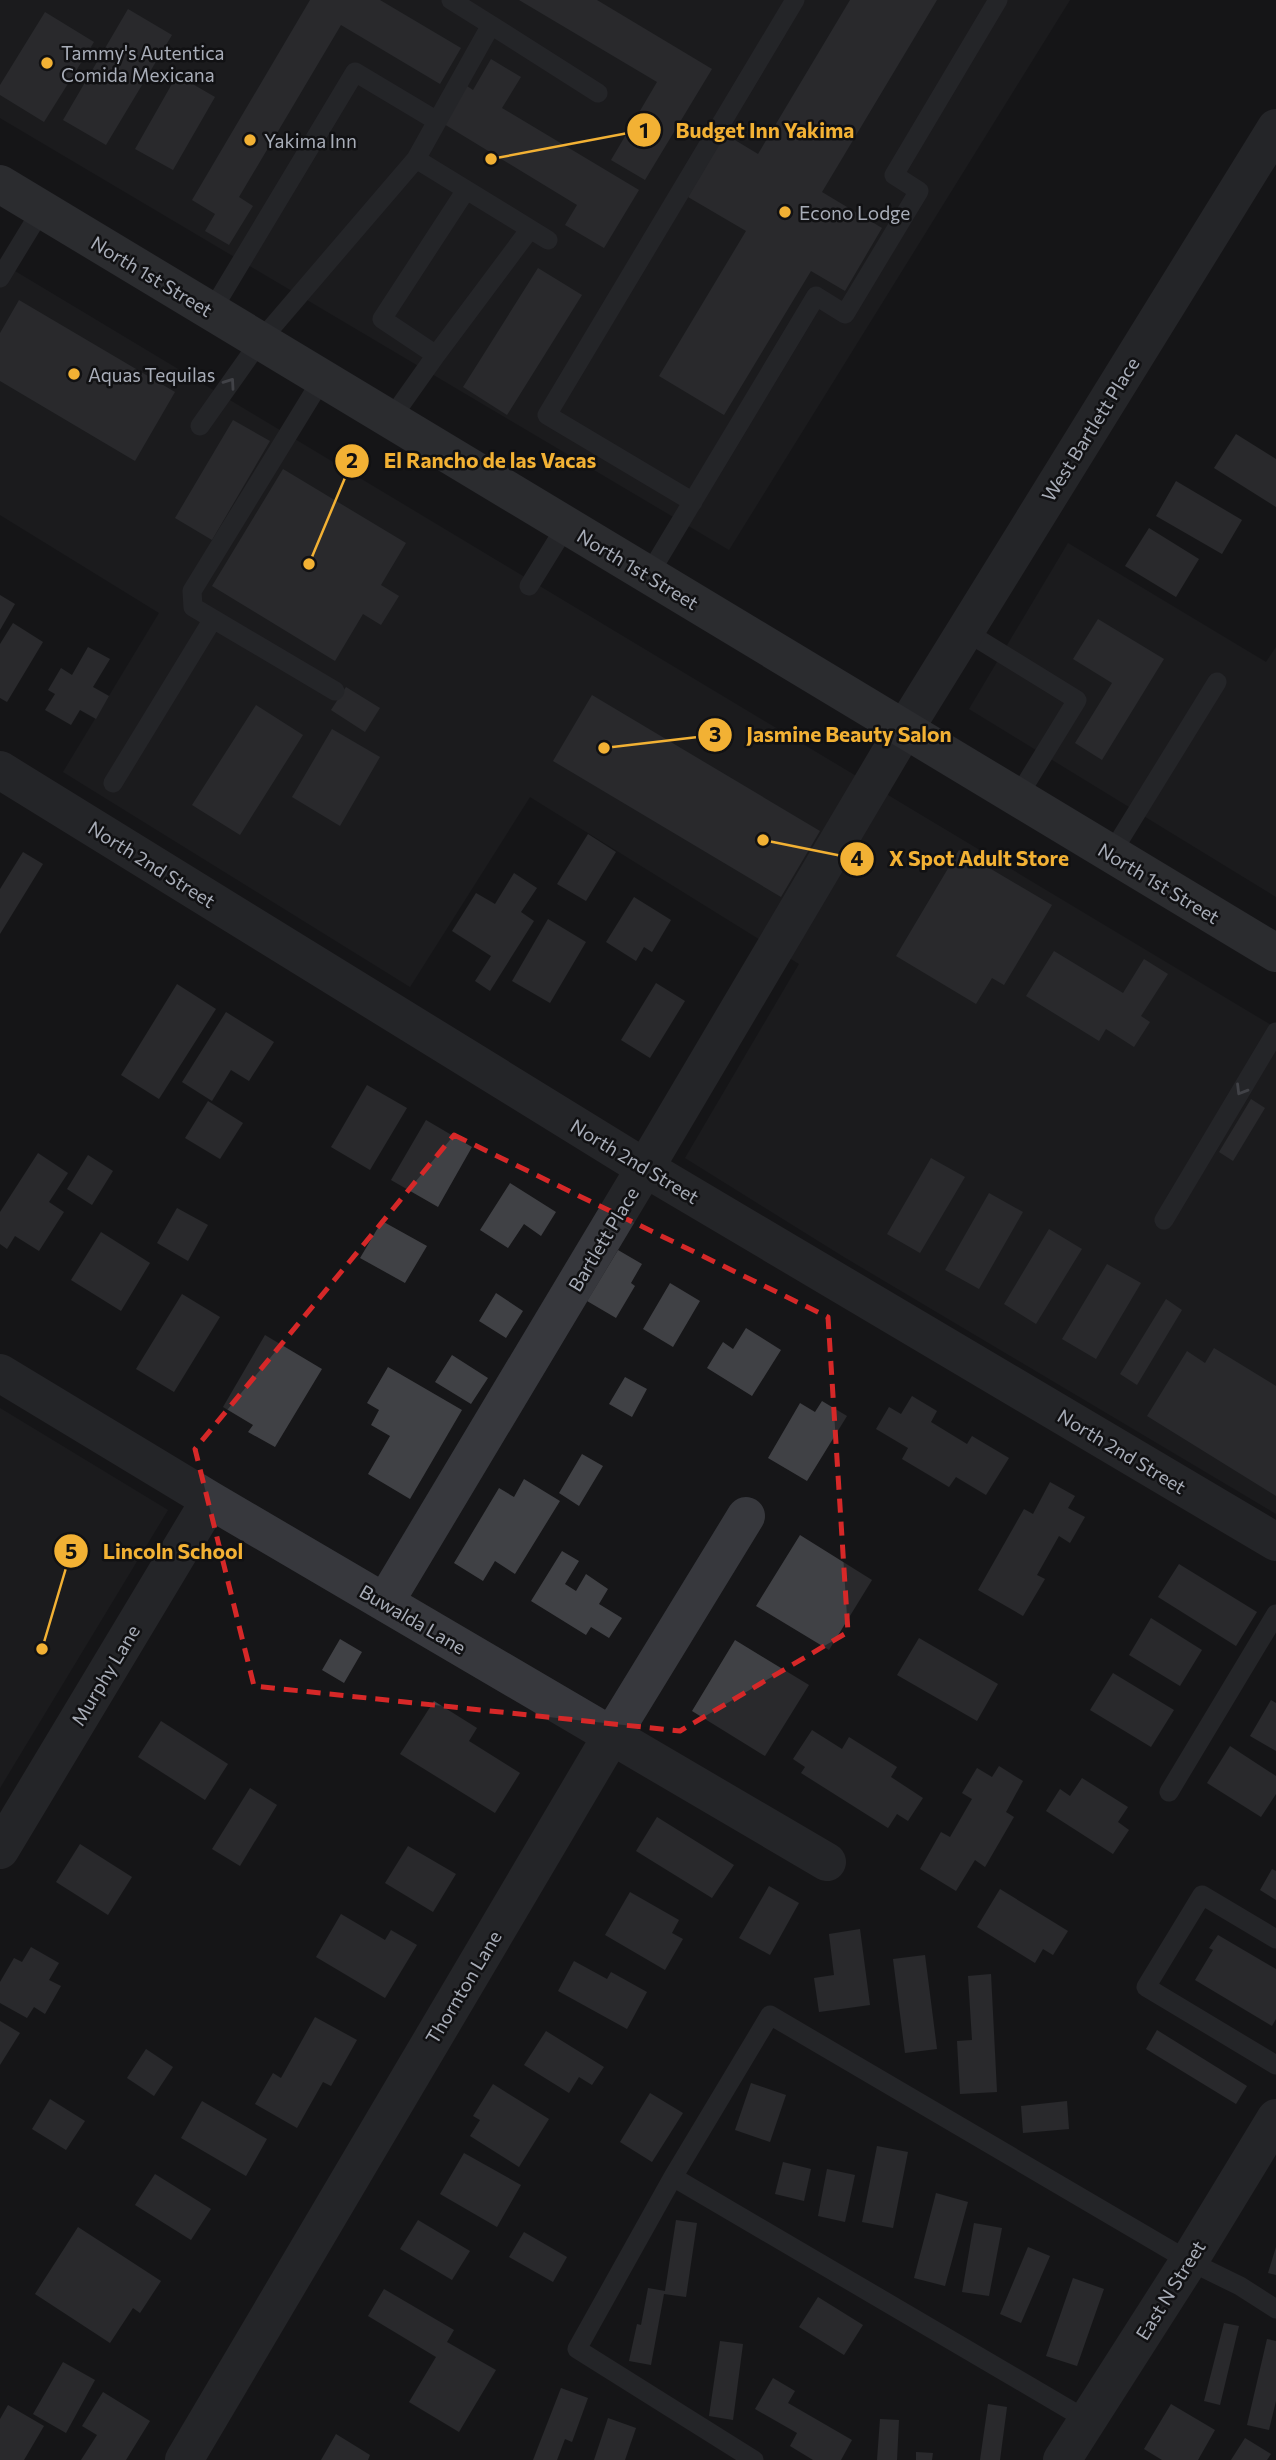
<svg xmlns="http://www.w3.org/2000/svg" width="1276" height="2460" font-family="Commissioner,sans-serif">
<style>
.built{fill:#222225}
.building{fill:#404145}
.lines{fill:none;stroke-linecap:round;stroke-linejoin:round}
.service{stroke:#37383d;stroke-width:19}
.minor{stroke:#37383d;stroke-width:38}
.secondary{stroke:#45474d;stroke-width:38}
.oneway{stroke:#757881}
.marked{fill:none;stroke:#d62828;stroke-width:5;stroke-dasharray:14 9;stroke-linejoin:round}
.poi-dot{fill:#f2b134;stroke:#111113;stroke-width:2.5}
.labels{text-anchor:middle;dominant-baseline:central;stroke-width:5;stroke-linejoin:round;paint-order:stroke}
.poi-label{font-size:19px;fill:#a8adb8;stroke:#111113;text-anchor:start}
.street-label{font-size:19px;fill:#a8adb8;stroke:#111113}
.leader{fill:none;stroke:#f2b134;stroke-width:2.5}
.callout-dot{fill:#f2b134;stroke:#111113;stroke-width:2.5}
.mark-label{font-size:21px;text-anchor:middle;font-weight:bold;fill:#111}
.callout-label{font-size:21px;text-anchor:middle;font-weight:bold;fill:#f2b134;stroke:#111113;stroke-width:5;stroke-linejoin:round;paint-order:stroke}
</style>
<rect width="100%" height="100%" fill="#161618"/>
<path class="built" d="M0 0H1070L729 550 0 118Z
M0 262 1276 1028V1514L844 1257 685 1158 799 964 530 797 410 987 63 772 159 613 0 515Z
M1068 543 1266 662 1276 647V897L969 709Z
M0 1408 168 1510 0 1788Z"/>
<path class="building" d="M310 0H380L461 48 440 84 341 25 239 197 253 206 229 245 205 231 215 214 192 200Z
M519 0H597L712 69 645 180 611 160 657 82Z
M850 0H937L822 192 882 228 845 291 811 271 724 415 659 376 746 231 688 197 725 134 758 154Z
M128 9 172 35 106 145 63 120Z
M45 12 94 42 44 122 0 95V85Z
M491 59 521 77 502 108 639 190 604 248 565 225 577 205 444 124 467 86 473 90Z
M177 75 215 97 173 170 135 149Z
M538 268 582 295 507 415 463 387Z
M19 300 175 392 135 461 0 381V333Z
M233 420 270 441 212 540 175 518Z
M1236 434 1276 459V507L1214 468Z
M283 469 406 543 381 585 399 596 381 625 363 614 335 661 212 586Z
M1176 481 1242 520 1222 554 1156 516Z
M1149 528 1199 559 1176 597 1125 566Z
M0 595 15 604 0 630Z
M1098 619 1164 659 1102 760 1075 743 1112 683 1073 659Z
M13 623 43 642 7 702 0 698V644Z
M88 647 110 659 93 687 109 696 96 719 80 710 71 725 45 710 55 694 48 690 61 668 72 675Z
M346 687 380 708 365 732 331 710Z
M592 695 820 831 781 897 553 761Z
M256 705 303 735 240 835 192 805Z
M332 729 380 757 340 826 292 797Z
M588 834 616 852 586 901 557 884Z
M959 850 1052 905 1004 985 992 978 976 1004 896 956Z
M23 852 43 864 0 934V889Z
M514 873 537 888 521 912 534 921 490 991 475 981 491 956 452 931 476 893 495 904Z
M634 897 671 920 652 952 644 947 636 961 606 942Z
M548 919 586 942 550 1003 512 981Z
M1054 951 1123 993 1144 959 1168 974 1141 1016 1150 1022 1134 1047 1106 1029 1099 1041 1026 996Z
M656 983 685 1001 650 1058 621 1040Z
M177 984 216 1009 159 1099 121 1075Z
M226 1012 274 1042 249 1081 231 1070 212 1101 182 1082Z
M367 1085 407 1108 370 1170 331 1147Z
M1251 1099 1265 1108 1233 1161 1219 1152Z
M208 1101 243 1123 220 1159 185 1138Z
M426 1120 472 1147 438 1207 391 1180Z
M38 1153 68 1173 49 1202 64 1212 39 1251 15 1236 7 1249 0 1244V1212Z
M88 1155 113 1171 92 1205 67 1189Z
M931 1158 965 1177 920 1253 887 1234Z
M510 1183 556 1212 541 1236 524 1224 508 1248 480 1230Z
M989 1193 1023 1212 979 1289 945 1270Z
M177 1208 208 1225 188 1261 157 1243Z
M382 1221 427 1246 405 1283 360 1258Z
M1049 1229 1082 1249 1036 1324 1004 1304Z
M101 1232 150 1263 121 1311 71 1280Z
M618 1250 642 1264 631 1283 635 1286 616 1318 587 1301Z
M1107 1264 1141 1283 1096 1359 1062 1339Z
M670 1283 700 1301 673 1347 643 1329Z
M496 1293 523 1311 506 1338 479 1321Z
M182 1294 220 1317 174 1392 136 1369Z
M1166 1299 1182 1310 1137 1385 1120 1374Z
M746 1328 781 1350 752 1396 707 1368 723 1342 733 1349Z
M265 1335 322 1369 275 1447 248 1432 253 1425 223 1407Z
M1214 1348 1276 1386V1496L1147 1416 1187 1351 1205 1363Z
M452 1355 488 1378 471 1404 435 1382Z
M388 1367 462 1410 410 1499 368 1474 390 1436 371 1425 379 1410 367 1403Z
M625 1377 647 1389 632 1417 609 1404Z
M912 1396 937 1411 931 1422 967 1444 972 1436 1009 1458 986 1495 956 1477 949 1487 902 1459 908 1448 876 1429 889 1407 901 1414Z
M822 1401 847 1416 807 1481 768 1458 800 1403 815 1412Z
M582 1454 603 1466 579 1506 559 1493Z
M524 1479 560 1501 515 1574 495 1561 483 1581 454 1563 499 1488 514 1497Z
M1050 1482 1075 1496 1068 1508 1085 1517 1070 1543 1059 1536 1037 1575 1045 1579 1023 1616 978 1590 1024 1509 1033 1514Z
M800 1535 872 1580 829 1650 756 1606Z
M562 1551 579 1561 565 1584 576 1591 586 1574 608 1589 599 1604 622 1618 609 1638 591 1627 586 1635 531 1601Z
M1179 1564 1257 1612 1236 1646 1158 1597Z
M1151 1618 1202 1650 1180 1686 1129 1655Z
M919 1638 998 1684 977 1721 897 1675Z
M340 1639 362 1652 344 1683 322 1670Z
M735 1640 809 1685 765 1756 692 1711Z
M1113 1673 1174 1710 1151 1747 1090 1710Z
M1271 1700 1276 1703V1751L1250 1736Z
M434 1701 477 1728 469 1741 520 1773 495 1813 400 1754Z
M161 1721 228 1764 205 1800 138 1757Z
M812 1730 842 1749 849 1737 897 1767 891 1777 923 1798 908 1821 897 1814 888 1828 801 1773 805 1767 793 1759Z
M1230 1746 1276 1776V1794L1261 1817 1207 1783Z
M999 1766 1023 1781 1006 1812 1014 1817 985 1867 975 1860 956 1891 920 1869 941 1832 950 1837 972 1799 962 1793 977 1768 992 1777Z
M1082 1778 1128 1807 1118 1822 1129 1830 1113 1854 1046 1811 1060 1789 1070 1796Z
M250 1788 277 1805 240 1866 212 1849Z
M657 1817 734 1865 712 1898 636 1851Z
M80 1844 132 1877 108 1915 56 1882Z
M408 1846 456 1874 433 1912 385 1883Z
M1272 1869 1276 1871V1900L1260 1890Z
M769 1886 799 1903 770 1955 739 1938Z
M1000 1889 1068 1931 1053 1955 1043 1949 1035 1963 977 1927Z
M630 1892 679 1920 672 1933 683 1939 665 1970 605 1935Z
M341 1914 385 1940 391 1930 417 1945 385 1998 316 1957Z
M860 1929 870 2005 819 2012 814 1978 834 1975 829 1934Z
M1218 1935 1276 1969V2019L1272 2026 1195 1980 1213 1950 1209 1948Z
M31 1947 59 1963 49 1980 61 1986 45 2014 34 2007 27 2018 0 2003V1982L14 1958 22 1962Z
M925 1955 937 2049 905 2053 893 1959Z
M574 1961 607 1979 611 1972 647 1992 627 2029 558 1991Z
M991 1974 997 2092 960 2094 957 2041 972 2040 968 1976Z
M315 2017 357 2040 331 2086 323 2082 297 2128 255 2104 273 2073 281 2078Z
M0 2021 20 2033 0 2065Z
M1157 2030 1247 2086 1236 2104 1146 2049Z
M546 2031 604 2067 592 2085 579 2077 569 2093 524 2065Z
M146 2049 173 2067 154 2096 127 2078Z
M751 2083 786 2095 770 2142 735 2130Z
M493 2084 549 2119 519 2167 470 2136 480 2120 473 2116Z
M650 2093 683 2113 652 2162 620 2142Z
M50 2099 85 2121 66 2150 32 2129Z
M202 2101 267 2139 246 2176 181 2138Z
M1067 2101 1069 2129 1023 2133 1021 2106Z
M877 2146 908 2152 893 2228 862 2222Z
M464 2153 521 2185 497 2227 440 2194Z
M783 2162 811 2169 804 2201 775 2194Z
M827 2169 855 2175 845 2222 818 2216Z
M155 2174 211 2209 191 2240 135 2205Z
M936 2193 968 2202 945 2286 914 2278Z
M418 2220 470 2251 452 2280 400 2249Z
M676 2220 697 2223 686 2297 664 2294 651 2365 629 2361 637 2324 641 2325 648 2288 665 2291Z
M974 2223 1002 2228 989 2296 962 2292Z
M78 2227 161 2281 140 2313 133 2308 110 2343 35 2294Z
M524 2232 567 2257 553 2282 509 2257Z
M1028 2247 1050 2256 1021 2323 1000 2314Z
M1276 2247V2275L1268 2273Z
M1073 2278 1104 2289 1077 2366 1046 2356Z
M384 2289 454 2330 447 2342 496 2370 459 2432 409 2402 436 2357 368 2316Z
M818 2297 863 2325 844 2355 799 2327Z
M1224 2323 1239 2326 1220 2405 1204 2401Z
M1267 2339 1276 2341V2401L1269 2430 1247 2425Z
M720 2341 743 2344 733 2420 709 2416Z
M63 2362 95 2380 66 2433 33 2414Z
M773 2378 795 2391 788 2403 852 2440 841 2460H813L790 2446 797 2433 755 2409Z
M561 2388 588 2398 572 2442 565 2439 557 2460H533Z
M103 2392 150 2421 126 2460H81L97 2435 82 2426Z
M988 2404 1007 2407 1000 2460H980Z
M1171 2404 1215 2430 1198 2460H1162L1144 2449Z
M8 2405 44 2426 24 2460H0V2419Z
M608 2418 636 2428 625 2460H594Z
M880 2419 899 2420 897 2460H877Z
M336 2434 370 2455 368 2460H321Z
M1245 2438 1271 2454 1267 2460H1231Z
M916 2452 933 2453 932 2460H916Z"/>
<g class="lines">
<path class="service" d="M451 0 491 25
M416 159 491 25 598 93
M0 278 42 209
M211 312 355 72 437 121
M436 355 530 229
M322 379 192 591 193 607 335 691
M390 420 436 355 382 319 466 190
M200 426 260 341 416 159 548 240
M693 502 547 415 795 0
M648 576 816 296 845 314 919 191 894 175 998 0
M529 586 566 526
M965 631 1077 700 1017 798
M113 783 213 619
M1111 854 1217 682
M1164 1220 1276 1032
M1169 1792 1276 1614
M1276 1939 1202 1895 1146 1987 1276 2065
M673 2177 1087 2420
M754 2460 577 2349 673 2177 770 2015 1189 2261 1240 2286 1276 2309"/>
<path class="minor" d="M0 770 645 1168 1276 1542
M0 1373 210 1500 827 1862
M385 1602 645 1168 904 730 1276 128
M0 1850 210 1500
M184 2460 612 1735 746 1516
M1062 2460 1189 2261 1276 2118"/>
<path class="secondary" d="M0 184 1276 953"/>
</g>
<defs><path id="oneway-chevron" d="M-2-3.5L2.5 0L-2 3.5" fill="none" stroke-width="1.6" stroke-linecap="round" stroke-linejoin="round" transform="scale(1.75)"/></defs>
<g class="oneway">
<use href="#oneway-chevron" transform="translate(230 383) rotate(-55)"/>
<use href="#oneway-chevron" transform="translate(1241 1090) rotate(121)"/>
</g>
<path d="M0 0H1276V2460H0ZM454 1135 828 1317 848 1632 680 1731 254 1686 195 1449Z" fill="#161618" fill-opacity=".55" fill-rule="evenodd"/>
<path class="marked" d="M454 1135 828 1317 848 1632 680 1731 254 1686 195 1449Z"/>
<g class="poi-dot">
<circle cx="47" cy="63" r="7"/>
<circle cx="250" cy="140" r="7"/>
<circle cx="785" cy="212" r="7"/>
<circle cx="74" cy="374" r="7"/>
</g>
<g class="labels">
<g class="poi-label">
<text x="61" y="52">Tammy's Autentica<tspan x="61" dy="22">Comida Mexicana</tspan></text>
<text x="264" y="140">Yakima Inn</text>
<text x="799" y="212">Econo Lodge</text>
<text x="88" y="374">Aquas Tequilas</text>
</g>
<g class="street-label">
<text transform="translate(152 276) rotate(31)">North 1st Street</text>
<text transform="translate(1090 429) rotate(-58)">West Bartlett Place</text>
<text transform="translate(638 569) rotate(31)">North 1st Street</text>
<text transform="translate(152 864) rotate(32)">North 2nd Street</text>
<text transform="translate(1159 883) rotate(31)">North 1st Street</text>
<text transform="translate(635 1161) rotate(31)">North 2nd Street</text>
<text transform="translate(603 1239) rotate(-59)">Bartlett Place</text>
<text transform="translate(1122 1451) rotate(31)">North 2nd Street</text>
<text transform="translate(413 1619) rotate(30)">Buwalda Lane</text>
<text transform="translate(105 1675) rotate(-59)">Murphy Lane</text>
<text transform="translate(463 1987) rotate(-59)">Thornton Lane</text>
<text transform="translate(1170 2290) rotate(-58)">East N Street</text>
</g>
</g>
<path class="leader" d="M491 159L644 130M309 564L352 461M604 748L715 735M763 840L857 859M42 1649L71 1551"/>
<g class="callout-dot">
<circle cx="491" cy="159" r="7"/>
<circle cx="309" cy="564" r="7"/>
<circle cx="604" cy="748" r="7"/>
<circle cx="763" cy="840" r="7"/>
<circle cx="42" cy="1649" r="7"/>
<circle cx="644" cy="130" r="18"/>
<circle cx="352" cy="461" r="18"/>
<circle cx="715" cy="735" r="18"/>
<circle cx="857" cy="859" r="18"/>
<circle cx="71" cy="1551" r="18"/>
</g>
<g class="mark-label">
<text x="644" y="138">1</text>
<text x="352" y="468">2</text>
<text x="715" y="742">3</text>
<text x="857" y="866">4</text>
<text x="71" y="1559">5</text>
</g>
<g class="callout-label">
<text x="765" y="138">Budget Inn Yakima</text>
<text x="490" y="468">El Rancho de las Vacas</text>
<text x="849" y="742">Jasmine Beauty Salon</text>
<text x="979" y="866">X Spot Adult Store</text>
<text x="173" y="1559">Lincoln School</text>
</g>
</svg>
